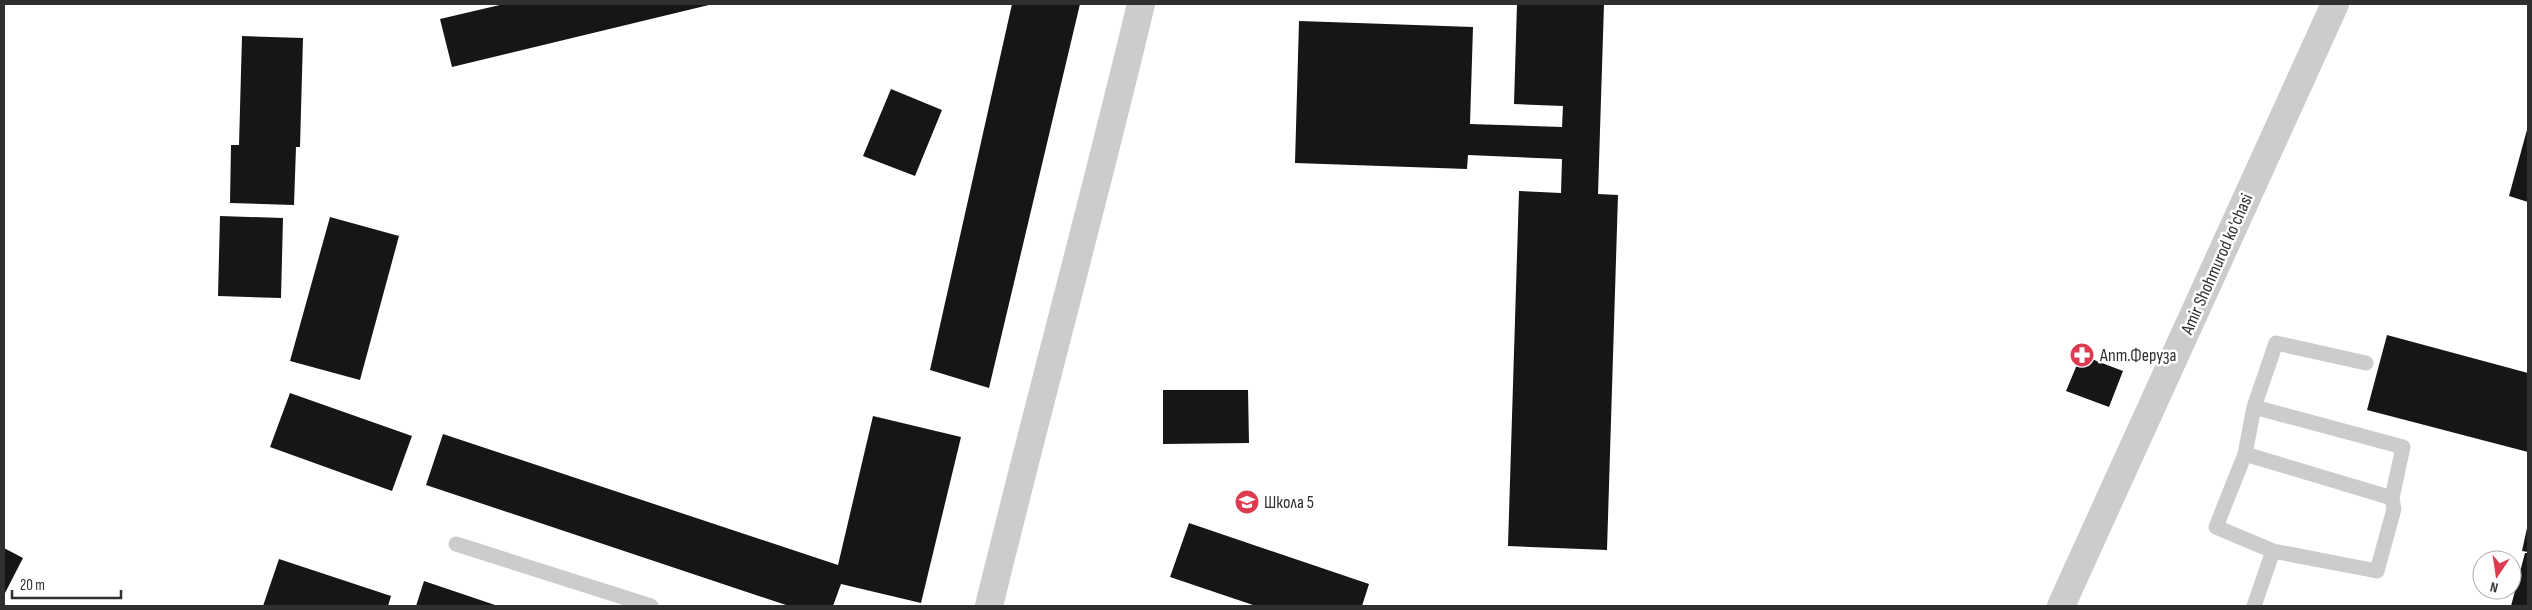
<svg xmlns="http://www.w3.org/2000/svg" width="2532" height="610" font-family="'Sofia Sans Condensed',sans-serif">
<style>
.building{fill:#161616}
.lines{fill:none;stroke-linecap:round;stroke-linejoin:round}
.service{stroke:#ccc;stroke-width:15}
.minor{stroke:#ccc;stroke-width:28}
.tertiary{stroke:#ccc;stroke-width:28}
.labels{text-anchor:middle;dominant-baseline:central;stroke-width:5;stroke-linejoin:round;paint-order:stroke}
.street-label{font-size:18px;fill:#2f2f2f;stroke:#fff}
.poi-label{font-size:18px;fill:#2f2f2f;stroke:#fff;text-anchor:start}
</style>
<rect width="100%" height="100%" fill="#fff"/>
<path class="building" d="M504 4H713L452 67 440 19Z
M1012 4H1080L989 388 930 370Z
M1517 4H1604L1598 194 1618 195 1607 550 1508 546 1519 191 1561 193 1562 159 1468 155 1467 169 1295 163 1299 21 1473 27 1470 124 1562 127 1563 106 1514 104Z
M242 36 303 38 300 147H296L294 205 230 203 231 145H239Z
M891 89 942 110 915 176 863 156Z
M2528 126V202L2509 196Z
M220 216 283 218 281 298 218 296Z
M330 217 399 236 360 380 290 361Z
M2387 335 2528 373V452L2367 410Z
M2081 355 2123 371 2109 407 2066 391Z
M1163 390H1248L1249 443 1163 444Z
M290 393 412 436 392 491 270 447Z
M873 416 961 437 921 603 841 584 833 606H789L426 485 443 434 838 565Z
M1189 523 1369 584 1362 606H1256L1170 577Z
M2527 528H2528V552L2522 551Z
M4 548 23 558 4 595Z
M2525 553H2528V606H2511Z
M279 559 391 596 388 606H263Z
M424 581 498 606H416Z"/>
<g class="lines">
<path class="service" d="M2254 407 2403 447 2392 498
M2245 454 2392 498 2394 509 2377 571 2273 551
M456 544 651 606
M2254 606 2273 551 2216 527 2245 454 2254 407 2276 343 2366 363"/>
<path class="minor" d="M989 606C1038 405 1093 205 1141 4"/>
<path class="tertiary" d="M2061 606 2335 4"/>
</g>
<defs>
<symbol id="pharmacy-disc" viewBox="-11 -11 22 22"><circle r="9.5" fill="#dd3b4f" stroke="#fff"/><path d="M-2-6h4v4h4v4h-4v4h-4v-4h-4v-4h4Z" fill="#fff"/></symbol>
<symbol id="school-disc" viewBox="-11 -11 22 22"><circle r="9.5" fill="#dd3b4f" stroke="#fff"/><path d="M0-5L7-2L0 1L-7-2ZM-4 1L0 2.5L4 1V4Q0 6-4 4Z" fill="#fff"/></symbol>
</defs>
<g fill-rule="evenodd">
<use href="#pharmacy-disc" x="2068" y="341" width="28" height="28"/>
<use href="#school-disc" x="1233" y="488" width="28" height="28"/>
</g>
<g class="labels">
<g class="street-label">
<text transform="translate(2217 264) rotate(-66)">Amir Shohmurod ko'chasi</text>
</g>
<g class="poi-label">
<text x="2100" y="355">Апт.Феруза</text>
<text x="1264" y="502">Школа 5</text>
</g>
</g>
<rect width="2532" height="610" fill="none" stroke="#2f2f2f" stroke-width="10"/>
<g transform="translate(2497 575) rotate(193)"><circle r="24" fill="#ffffff" stroke="#acacac"/>
<path d="M0-4L9 19L0 12L-9 19Z" fill="#dd3b4f"/>
<text y="-8" font-size="14" font-weight="bold" text-anchor="middle" fill="#2f2f2f">N</text>
</g>
<path d="M12 590v8h109v-8" fill="none" stroke="#2f2f2f" stroke-width="2.5"/>
<text x="20" y="590" font-size="15" fill="#2f2f2f" stroke="#ffffff" stroke-width="4" paint-order="stroke">20 m</text>
</svg>
